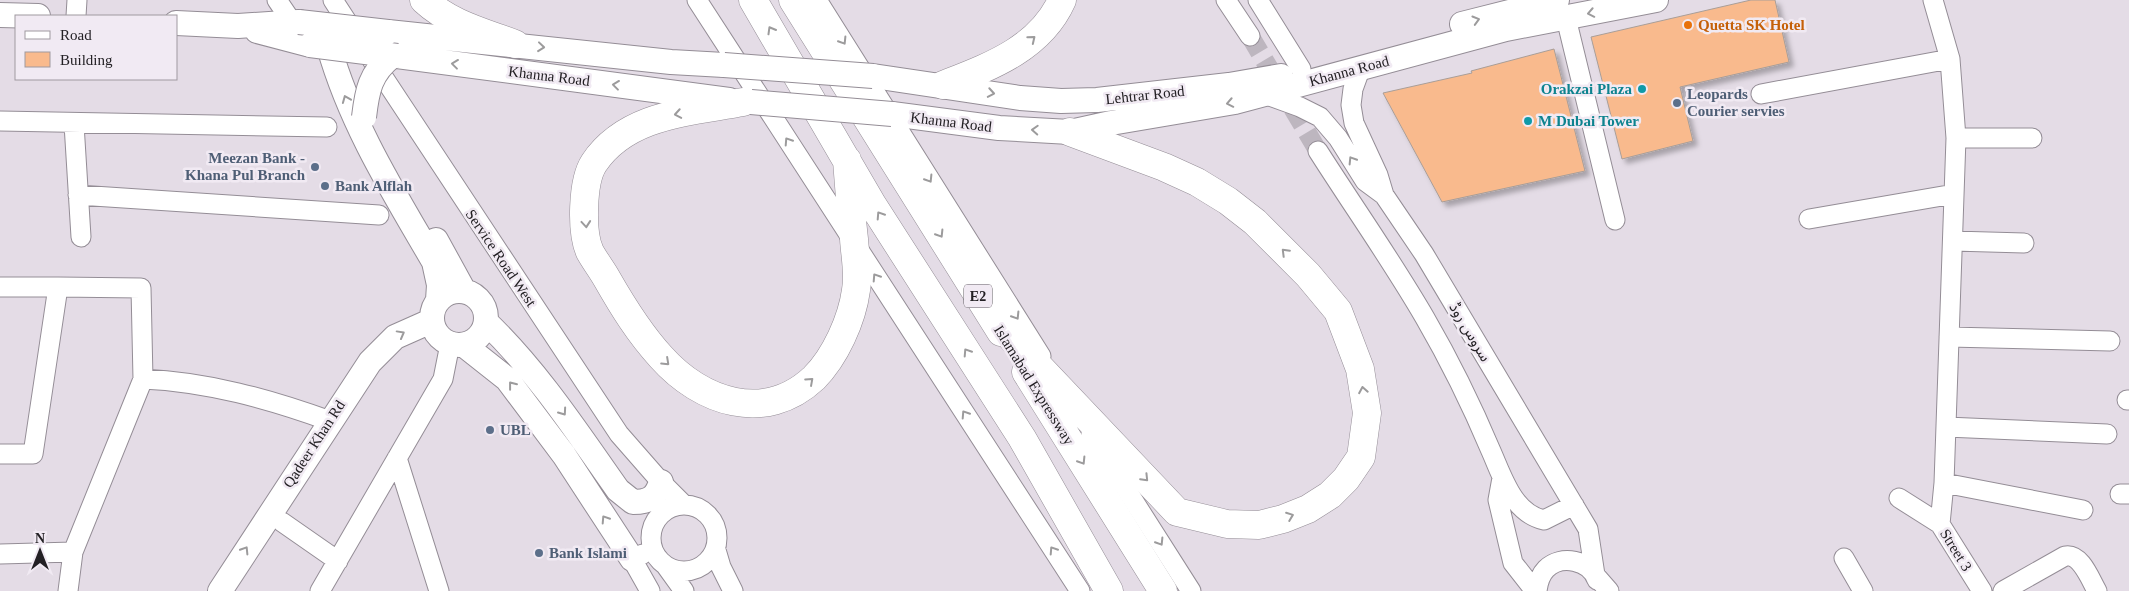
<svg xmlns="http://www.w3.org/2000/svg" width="2129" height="591" font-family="'Times New Roman','Noto Sans Arabic',serif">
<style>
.building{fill:#f9ba8d;stroke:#a99e98;filter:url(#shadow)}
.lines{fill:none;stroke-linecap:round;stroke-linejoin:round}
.minor-tunnel{stroke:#bdb6bf;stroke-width:19;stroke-dasharray:19 9;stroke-linecap:butt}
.minor-casing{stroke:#948d96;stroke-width:21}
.major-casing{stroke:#948d96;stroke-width:26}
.highway-casing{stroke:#948d96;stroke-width:29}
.minor{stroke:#fff;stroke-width:19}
.major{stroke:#fff;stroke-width:24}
.highway{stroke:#fff;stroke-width:28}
.major-bridge-casing{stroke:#948d96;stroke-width:26;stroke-linecap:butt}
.major-bridge{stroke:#fff;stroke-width:24}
.oneway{stroke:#9c9b9c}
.food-dot{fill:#e8710a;stroke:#f1eaf3;stroke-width:2}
.culture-dot{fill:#0f9aa8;stroke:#f1eaf3;stroke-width:2}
.service-dot{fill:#5c6f8a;stroke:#f1eaf3;stroke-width:2}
.labels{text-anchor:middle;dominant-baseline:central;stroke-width:5;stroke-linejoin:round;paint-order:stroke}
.shield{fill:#f1eaf3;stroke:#615d62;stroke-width:1}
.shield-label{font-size:14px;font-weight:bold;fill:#232024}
.food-label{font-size:15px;font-weight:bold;fill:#c56008;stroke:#f1eaf3;text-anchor:start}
.street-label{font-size:15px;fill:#232024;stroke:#f1eaf3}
.culture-label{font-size:15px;font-weight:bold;fill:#0d838f;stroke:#f1eaf3;text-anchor:end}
.service-label{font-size:15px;font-weight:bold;fill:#4e5e75;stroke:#f1eaf3;text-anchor:start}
</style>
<defs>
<filter id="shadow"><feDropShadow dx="4.5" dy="4.5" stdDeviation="2.5" flood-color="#0004"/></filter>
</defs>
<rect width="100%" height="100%" fill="#e4dce6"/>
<path class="building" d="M1751 0H1775L1789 62 1680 87 1693 141 1622 159 1591 37Z
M1554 49 1585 171 1442 202 1383 93 1472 73 1471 71Z"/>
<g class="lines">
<path class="minor-tunnel" d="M1250 36 1318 151"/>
<defs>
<path id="minor" d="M277 0 292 22
M333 0 357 37
M697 0 1080 591
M817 0 1041 356
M1226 0 1250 36
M1258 0 1301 69
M1933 0 1950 59 1956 138 1944 483 1940 524
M76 16 77 0
M1566 18 1615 220
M372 60 619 434 661 482 684 505
M1361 67 1353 89 1351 105 1354 123 1378 175 1384 195 1424 254 1588 529 1595 575 1609 591
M1761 94 1950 59
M1267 95 1300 107 1320 117 1338 138 1365 181 1384 195
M0 121 327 127
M74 124 81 237
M1956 138H2032
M1318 151C1353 206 1392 261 1425 318 1450 361 1472 406 1491 451 1503 478 1513 513 1544 520L1574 505
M78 195 379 215
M1809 219 1954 194
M1953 241 2024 243
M0 287H58
M1949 337 2110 341
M143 379C208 382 269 399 330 421
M2127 400H2129
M1946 427 2107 434
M1091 434 1191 591
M0 454H33L58 287 141 288 143 379 73 552 68 591
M397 458 439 591
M1502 478 1498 500 1513 563 1535 591
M1944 483 2083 510
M2120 494H2129
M1899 498 1940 524 1982 591
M651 538a33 33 0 1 1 66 0a33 33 0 1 1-66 0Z
M282 522 338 561
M716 550 721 567 733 591
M0 554 73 552
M643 554 632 559 650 591
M1844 558 1863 591
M666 566 684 591
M320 591 443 379 450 344
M1537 591C1538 583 1540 575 1546 569 1561 554 1590 560 1597 580
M2003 591 2065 556C2081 553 2090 579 2097 591"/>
<path id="major" d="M0 15 38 16
M176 23 238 26 299 22
M1462 24 1557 0
M257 31 310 45
M388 32 671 62 724 65
M329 47C351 125 394 193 434 262L439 285 438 300
M397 56 729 100
M873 76 1020 98 1061 101 1097 100 1229 85 1281 76
M892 114 999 128 1070 132 1111 123 1235 102 1506 29 1656 0
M436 240 464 291
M432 318a27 27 0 1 1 54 0a27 27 0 1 1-54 0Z
M486 322C538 372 577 432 618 490L633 502C649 502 656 498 661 482
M464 345 507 379 564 455 632 559
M220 591 370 362 395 337 431 321"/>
<path id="highway" d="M424 0C450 24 483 32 515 44
M753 0 872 204 1022 438 1109 591
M793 0 1001 332
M943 85C989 67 1040 49 1062 0
M743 102C690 112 627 114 594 163 582 181 581 233 590 252 595 261 602 270 607 279 623 307 639 333 661 357 701 402 765 424 814 378 835 357 852 320 856 290 859 273 855 256 854 239 851 213 849 186 847 160
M991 316 1177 512 1227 524 1259 525 1283 519 1308 509 1330 495 1346 479 1361 457 1367 413 1360 369 1338 311 1308 275 1255 222 1228 201 1197 182 1164 167 1070 132
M1026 372 1163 591"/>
</defs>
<use href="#minor" class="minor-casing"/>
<use href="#major" class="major-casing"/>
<use href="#highway" class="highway-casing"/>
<use href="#minor" class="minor"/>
<use href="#major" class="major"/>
<use href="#highway" class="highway"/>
<defs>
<path id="major-bridge" d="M299 22 388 32
M310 45 397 56
M724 65 873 76
M751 102 892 114
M364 117C367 91 370 73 392 56"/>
</defs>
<use href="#major-bridge" class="major-bridge-casing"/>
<use href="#major-bridge" class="major-bridge"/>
</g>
<defs><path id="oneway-chevron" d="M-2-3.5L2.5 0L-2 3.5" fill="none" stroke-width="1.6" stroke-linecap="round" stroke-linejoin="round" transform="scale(1.25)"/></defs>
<g class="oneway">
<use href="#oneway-chevron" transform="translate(1591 13) rotate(169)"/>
<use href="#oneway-chevron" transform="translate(1476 20) rotate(-16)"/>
<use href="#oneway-chevron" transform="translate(771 30) rotate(-120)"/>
<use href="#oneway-chevron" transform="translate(1032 39) rotate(-39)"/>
<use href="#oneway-chevron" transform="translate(843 41) rotate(58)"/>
<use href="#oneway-chevron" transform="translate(541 47) rotate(6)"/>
<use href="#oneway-chevron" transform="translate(455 64) rotate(-173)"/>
<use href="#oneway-chevron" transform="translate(616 85) rotate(-173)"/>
<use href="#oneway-chevron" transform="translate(991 93) rotate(10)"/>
<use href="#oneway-chevron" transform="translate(346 99) rotate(-112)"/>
<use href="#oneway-chevron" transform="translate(1230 103) rotate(169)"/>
<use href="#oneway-chevron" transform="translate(678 114) rotate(170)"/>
<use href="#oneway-chevron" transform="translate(1035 130) rotate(-177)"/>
<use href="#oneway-chevron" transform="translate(788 141) rotate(-123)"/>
<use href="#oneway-chevron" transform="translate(1352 160) rotate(-122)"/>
<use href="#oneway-chevron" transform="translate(929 179) rotate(58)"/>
<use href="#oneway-chevron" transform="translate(880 215) rotate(-123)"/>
<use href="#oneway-chevron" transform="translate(586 224) rotate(85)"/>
<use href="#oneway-chevron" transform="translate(940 234) rotate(58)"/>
<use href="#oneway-chevron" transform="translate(1285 252) rotate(-135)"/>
<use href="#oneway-chevron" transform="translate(876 277) rotate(-123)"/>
<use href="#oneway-chevron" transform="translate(1016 316) rotate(58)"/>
<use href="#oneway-chevron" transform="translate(401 334) rotate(-29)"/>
<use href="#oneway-chevron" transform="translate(967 352) rotate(-123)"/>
<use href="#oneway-chevron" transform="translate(666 362) rotate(43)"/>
<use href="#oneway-chevron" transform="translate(810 381) rotate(-42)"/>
<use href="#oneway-chevron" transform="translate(512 385) rotate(-128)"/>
<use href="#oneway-chevron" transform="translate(1363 390) rotate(-100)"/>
<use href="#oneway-chevron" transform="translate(563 412) rotate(55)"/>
<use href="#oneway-chevron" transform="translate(965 414) rotate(-123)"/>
<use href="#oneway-chevron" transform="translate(1082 461) rotate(58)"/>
<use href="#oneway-chevron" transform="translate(1145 478) rotate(46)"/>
<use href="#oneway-chevron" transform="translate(1290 516) rotate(-21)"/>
<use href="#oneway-chevron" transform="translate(605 519) rotate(-123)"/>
<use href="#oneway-chevron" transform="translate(1160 542) rotate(58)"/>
<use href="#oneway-chevron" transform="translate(245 550) rotate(-58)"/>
<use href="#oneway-chevron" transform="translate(1053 550) rotate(-123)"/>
</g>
<circle class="food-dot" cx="1688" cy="25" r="5"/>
<g class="culture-dot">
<circle cx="1642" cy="89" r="5"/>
<circle cx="1528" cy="121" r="5"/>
</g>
<g class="service-dot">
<circle cx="1677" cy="103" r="5"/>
<circle cx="315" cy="167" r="5"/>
<circle cx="325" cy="186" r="5"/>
<circle cx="490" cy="430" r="5"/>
<circle cx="539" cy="553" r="5"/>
</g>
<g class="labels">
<rect class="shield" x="964" y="284.5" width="28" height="23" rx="4"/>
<g class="shield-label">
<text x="978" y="296">E2</text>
</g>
<g class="food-label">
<text x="1698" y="25">Quetta SK Hotel</text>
</g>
<g class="street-label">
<text transform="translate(1349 71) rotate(-15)">Khanna Road</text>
<text transform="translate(549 76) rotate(7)">Khanna Road</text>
<text transform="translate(1145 95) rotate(-6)">Lehtrar Road</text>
<text transform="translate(951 122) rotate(7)">Khanna Road</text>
<text transform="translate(501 258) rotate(56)">Service Road West</text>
<text transform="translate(1470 332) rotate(59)">سروس روڈ</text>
<text transform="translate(1034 385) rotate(58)">Islamabad Expressway</text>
<text transform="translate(314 444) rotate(-57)">Qadeer Khan Rd</text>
<text transform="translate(1956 550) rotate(58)">Street 3</text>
</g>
<g class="culture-label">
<text x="1632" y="89">Orakzai Plaza</text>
<text x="1538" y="121" text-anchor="start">M Dubai Tower</text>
</g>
<g class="service-label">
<text x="1687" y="94">Leopards<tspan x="1687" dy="17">Courier servies</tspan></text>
<text x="305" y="158" text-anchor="end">Meezan Bank -<tspan x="305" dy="17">Khana Pul Branch</tspan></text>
<text x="335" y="186">Bank Alflah</text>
<text x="500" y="430">UBL</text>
<text x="549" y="553">Bank Islami</text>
</g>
</g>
<rect x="15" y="15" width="162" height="65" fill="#f1eaf3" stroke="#9f99a0"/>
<rect x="25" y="31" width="25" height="8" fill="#ffffff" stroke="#9f99a0"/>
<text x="60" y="40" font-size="15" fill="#232024">Road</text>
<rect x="25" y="52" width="25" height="15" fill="#f9ba8d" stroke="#9f99a0"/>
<text x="60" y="65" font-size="15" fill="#232024">Building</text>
<g transform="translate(40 551)" stroke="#f1eaf3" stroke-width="4" paint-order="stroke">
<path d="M0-4L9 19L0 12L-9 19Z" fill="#232024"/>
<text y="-8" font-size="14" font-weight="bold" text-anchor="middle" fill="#232024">N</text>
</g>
</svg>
